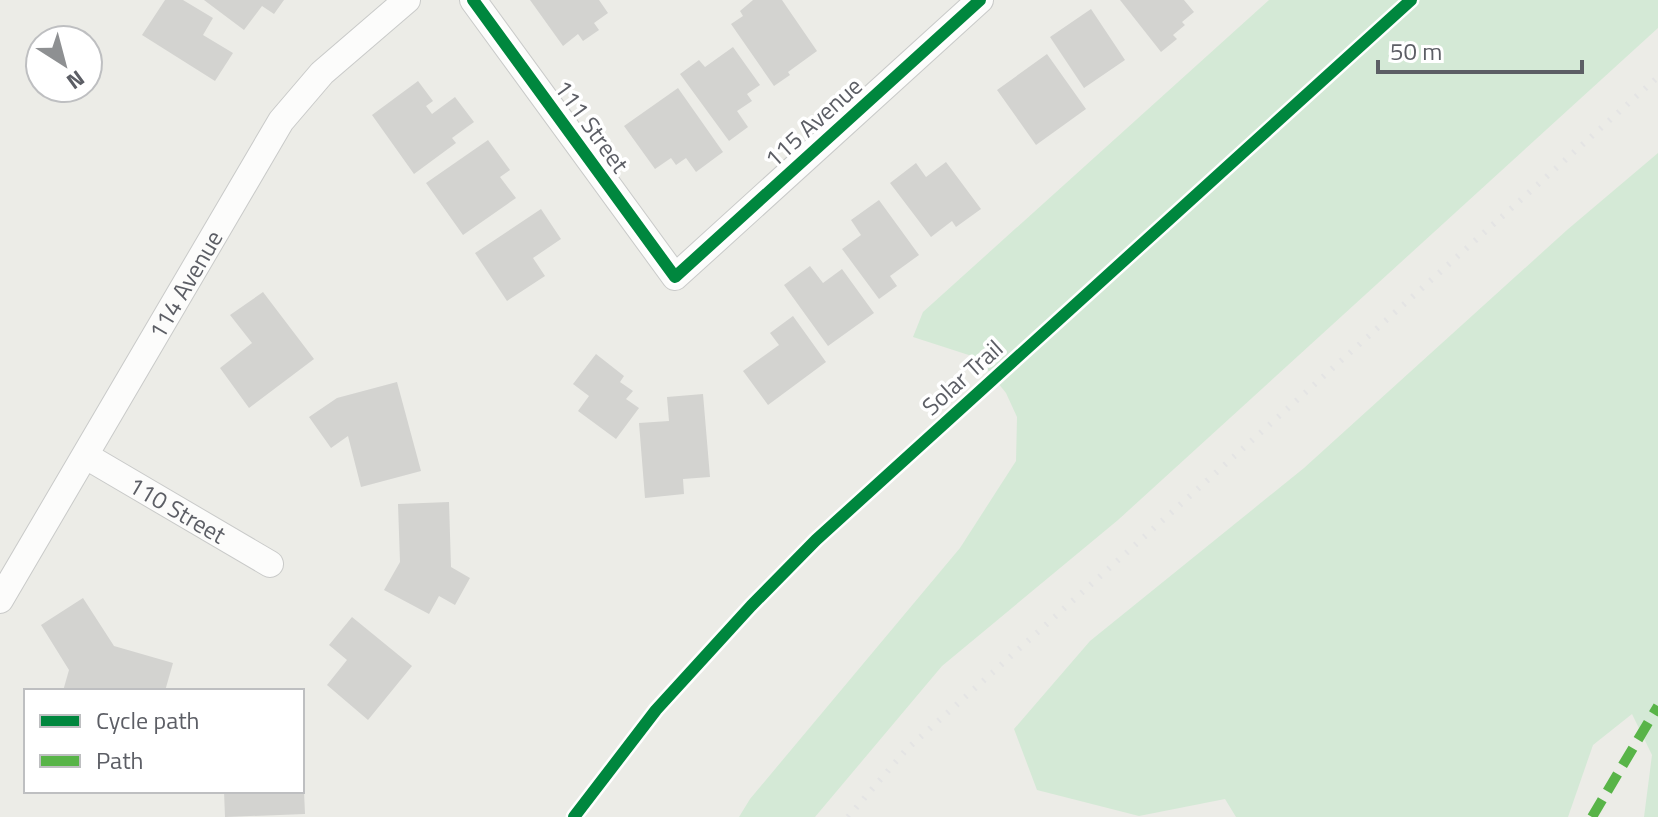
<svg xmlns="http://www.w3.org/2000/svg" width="1658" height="817" font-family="'Titillium Web',sans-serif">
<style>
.green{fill:#d4e9d6}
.building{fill:#d3d3d0}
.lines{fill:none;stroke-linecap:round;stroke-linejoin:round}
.street-casing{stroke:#c9cac9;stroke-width:28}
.street{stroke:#fcfcfb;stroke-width:26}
.rail{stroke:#e4e4e4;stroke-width:6;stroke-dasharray:2 10;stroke-linecap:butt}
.quiet{stroke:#58b448;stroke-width:10;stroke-dasharray:20 10;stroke-linecap:butt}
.cycleway-casing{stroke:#fff;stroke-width:17}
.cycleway{stroke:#00873e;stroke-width:12}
.labels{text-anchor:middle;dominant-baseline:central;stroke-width:7;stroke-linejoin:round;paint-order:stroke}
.street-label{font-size:24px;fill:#5c5e65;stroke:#fff}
</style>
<rect width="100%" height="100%" fill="#ecece7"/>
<path class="green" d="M1269 0H1658V28L1118 520 942 666 815 817H739L750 799 960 548 1016 461 1017 417 1006 393 978 358 913 337 923 312Z
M1658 153V817H1644L1652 755 1632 714 1593 745 1568 817H1236L1225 799 1139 816 1037 790 1014 729 1090 641 1304 468 1567 230Z"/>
<path class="building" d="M165 0H183L213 18 203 35 233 53 215 81 142 35Z
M204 0H284L274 14 262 6 244 30Z
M530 0H599L608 13 594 23 599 30 583 41 578 34 563 46Z
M753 0H782L817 51 788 72 790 75 774 86 731 24 743 16 740 11Z
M1120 0H1184L1194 12 1182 22 1185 25 1173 35 1177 39 1161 52Z
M1091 9 1125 60 1084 88 1050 37Z
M733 47 760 85 747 94 752 101 737 111 748 127 729 141 680 74 699 60 705 67Z
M1047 54 1086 109 1036 145 997 90Z
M418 81 433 101 426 106 432 114 455 97 474 122 452 138 456 143 414 174 372 115Z
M678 88 723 152 696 172 686 158 676 165 671 158 655 169 624 126Z
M488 140 510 170 500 177 516 198 463 235 426 183Z
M946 162 981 209 956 227 952 221 931 237 890 183 916 163 926 177Z
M879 200 919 255 890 276 897 286 879 299 842 249 861 235 851 220Z
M541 209 561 239 533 258 545 276 507 301 475 253Z
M810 266 823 283 842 269 874 313 828 346 784 285Z
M263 292 314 359 249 408 220 368 252 343 230 315Z
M793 316 826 362 768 405 743 371 779 345 770 333Z
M596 354 624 376 620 382 633 391 626 399 639 408 616 439 578 411 589 396 573 384Z
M397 382 421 471 361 487 348 436 331 448 309 417 337 398Z
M703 394 710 477 683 479 684 494 645 498 639 423 669 421 667 397Z
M449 502 451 567 470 578 455 605 439 596 429 614 384 590 400 562 398 504Z
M83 598 114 646 173 663 165 691H63L69 670 41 625Z
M352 617 412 666 368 720 327 685 347 660 329 645Z
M224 791H304L305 814 225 817Z"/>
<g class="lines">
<defs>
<g id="street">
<path d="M473 0 675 277 980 0"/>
<path id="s1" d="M86 456 270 564"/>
<path id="s2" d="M0 600 281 121 322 73 407 0"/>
</g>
</defs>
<use href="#street" class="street-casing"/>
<use href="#street" class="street"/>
<path class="rail" d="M848 817 906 750 1658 77"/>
<path class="quiet" d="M1592 817 1658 706"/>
<defs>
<path id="cycleway" d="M473 0 675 277 980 0
M574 817 656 710 751 606 816 540 1411 0"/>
</defs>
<use href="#cycleway" class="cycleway-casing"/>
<use href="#cycleway" class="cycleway"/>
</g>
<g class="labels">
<g class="street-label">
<text transform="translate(813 122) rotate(-42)">115 Avenue</text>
<text transform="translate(592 126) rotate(54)">111 Street</text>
<text stroke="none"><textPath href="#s2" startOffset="366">114 Avenue</textPath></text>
<text transform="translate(962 377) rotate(-42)">Solar Trail</text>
<text stroke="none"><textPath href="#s1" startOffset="106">110 Street</textPath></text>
</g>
</g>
<rect x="24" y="689" width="280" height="104" fill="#ffffff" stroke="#bebfc1" stroke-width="2"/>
<rect x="40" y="715" width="40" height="12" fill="#00873e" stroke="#bebfc1" stroke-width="2"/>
<text x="96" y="729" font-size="24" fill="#5c5e65">Cycle path</text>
<rect x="40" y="755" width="40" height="12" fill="#58b448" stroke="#bebfc1" stroke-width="2"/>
<text x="96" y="769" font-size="24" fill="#5c5e65">Path</text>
<g transform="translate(64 64) rotate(144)"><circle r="38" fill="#ffffff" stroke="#bebfc1" stroke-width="2"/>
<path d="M0-6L14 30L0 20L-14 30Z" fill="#8e9092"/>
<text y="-12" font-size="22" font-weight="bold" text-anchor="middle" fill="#5c5e65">N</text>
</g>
<path d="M1378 60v12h204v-12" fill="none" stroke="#5c5e65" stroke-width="4"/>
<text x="1390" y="60" font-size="24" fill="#5c5e65" stroke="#ffffff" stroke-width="6" paint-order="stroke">50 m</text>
</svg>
